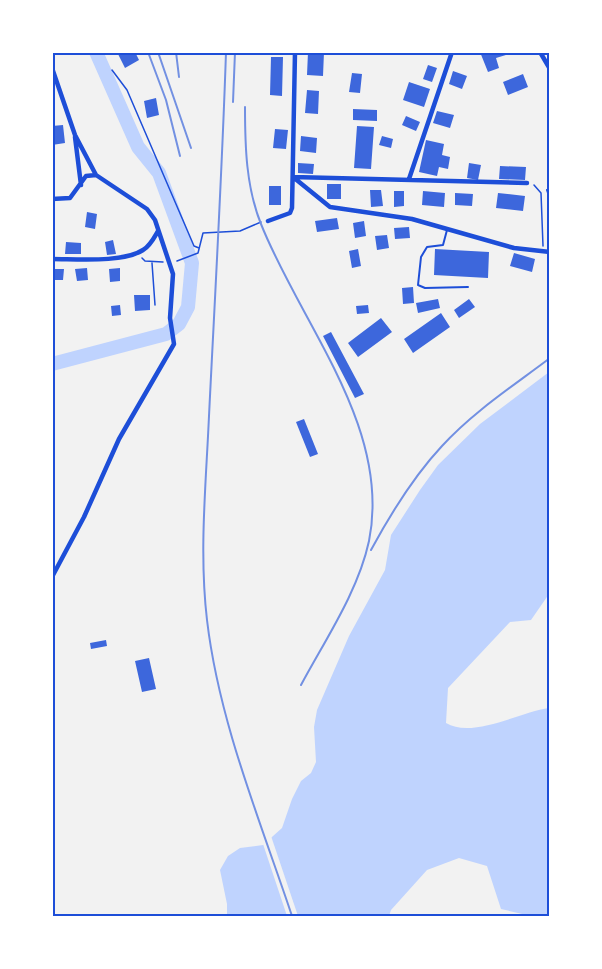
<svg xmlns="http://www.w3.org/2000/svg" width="602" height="969" font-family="'Fira Sans',sans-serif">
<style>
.water{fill:#bfd3fe}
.pier{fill:#f2f2f2}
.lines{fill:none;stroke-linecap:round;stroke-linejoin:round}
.river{stroke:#bfd3fe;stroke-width:14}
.building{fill:#3d67dc}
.path{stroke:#1d4ed8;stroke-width:1.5}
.service{stroke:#1d4ed8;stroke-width:2}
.minor{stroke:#1d4ed8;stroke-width:4.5}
.rail{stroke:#7290e2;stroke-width:2}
.neatline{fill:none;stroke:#1d4ed8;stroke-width:2}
</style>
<rect width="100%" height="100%" fill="#f2f2f2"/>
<path class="water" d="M549 372V594L531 620 510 622 448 688 446 723C472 739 520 712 549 708V916H531L501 909 487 866 459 858 427 870 391 910 389 916H227V904L220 870 228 856 240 848 263 845 282 828 292 799 301 781 311 773 316 762 314 727 317 710 349 636 385 570 391 535 420 490 438 465 480 424Z"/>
<path class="pier" d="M270 833 298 916H287L262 841Z"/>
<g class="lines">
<path class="river" d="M52 364 166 334 179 324 188 307 192 263 159 173 138 147 96 52"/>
</g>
<path class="building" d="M117 52H135L139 60 125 68Z
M308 52H324L323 76 307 75Z
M480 52H511L512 53 496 58 499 68 488 72Z
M271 57H283L282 96 270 95Z
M428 65 437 68 432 82 423 79Z
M453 71 467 76 462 89 449 84Z
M352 73 362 74 360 93 349 92Z
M523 74 528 87 508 95 503 82Z
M409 82 430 89 424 107 403 100Z
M307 90 319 91 318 114 305 113Z
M156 98 159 115 147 118 144 101Z
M353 109 377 110V121L353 120Z
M437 111 454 115 450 128 433 123Z
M406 116 420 122 416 131 402 125Z
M63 125 65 143 52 145V126Z
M357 126 374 127 371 169 354 168Z
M275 129 288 130 286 149 273 148Z
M301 136 317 138 316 153 300 151Z
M382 136 393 139 391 148 379 145Z
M426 140 444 144 442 155 450 157 448 169 439 167 437 176 419 172Z
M298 163 314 164 313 174 298 173Z
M469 163 481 165 478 180 467 178Z
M500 166 526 167 525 180 499 179Z
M327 184H341V199H327Z
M269 186H281V205H269Z
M370 190H381L383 206 371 207Z
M394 191H404V206L394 207Z
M423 191 445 193 444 207 422 205Z
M455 193 473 194 472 206 455 205Z
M498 193 525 196 523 211 496 208Z
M87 212 97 214 95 229 85 227Z
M337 218 339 229 317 232 315 221Z
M364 221 366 236 355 238 353 223Z
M409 227 410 238 395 239 394 228Z
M387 235 389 248 377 250 375 236Z
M113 240 116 254 107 255 105 242Z
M66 242 81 243V254H65Z
M358 249 361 266 352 268 349 251Z
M435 249 489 252 488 278 434 275Z
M514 253 535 259 532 272 510 266Z
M87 268 88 280 77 281 75 269Z
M120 268V281L110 282 109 269Z
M52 269H64L63 280H52Z
M413 287 414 303 403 304 402 288Z
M134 295H150V310L135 311Z
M438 299 440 308 418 313 416 303Z
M469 299 475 307 459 318 454 310Z
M120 305 121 315 112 316 111 306Z
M368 305 369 313 357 314 356 306Z
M441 313 450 327 413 353 404 339Z
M381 318 392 332 358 357 348 343Z
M331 332 364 394 355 398 323 336Z
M304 419 318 454 310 457 296 422Z
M106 640 107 646 91 649 90 643Z
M149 658 156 689 142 692 135 661Z"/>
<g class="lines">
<path class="path" d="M112 70 127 90 194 246 199 248
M534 185 541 193 543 246
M142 258 145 261 163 262
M177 261 198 253 203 233 240 231 261 222
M152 263 155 305"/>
<path class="service" d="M547 190 550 199
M447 230 443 245 427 247 421 257 418 285 425 288 468 287"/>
<path class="minor" d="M540 52 550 69
M52 68 75 135 96 175
M75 137 81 185
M293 177 330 207 412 219 514 248 550 252
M293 177 527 183
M409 179 452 52
M52 199 70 198 86 176 96 175 147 209 155 220 173 274 170 318 174 344 119 439 84 517 52 577
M268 221 290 213 292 208 295 52
M52 259C77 259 123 263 143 250 150 246 154 238 158 231"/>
<path class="rail" d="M148 52 166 100 180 156
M158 52 191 148
M176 52 179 77
M226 52C222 174 215 295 209 416 206 484 199 552 207 620 219 722 260 820 292 916
M233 102 235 52
M245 107C245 146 246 187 261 224 300 323 392 427 369 541 358 592 325 640 301 685
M371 550C391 513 413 477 442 446 473 412 513 386 550 358"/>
</g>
<rect width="602" height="969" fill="none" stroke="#ffffff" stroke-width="108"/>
<rect x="54" y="54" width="494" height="861" class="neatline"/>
</svg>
